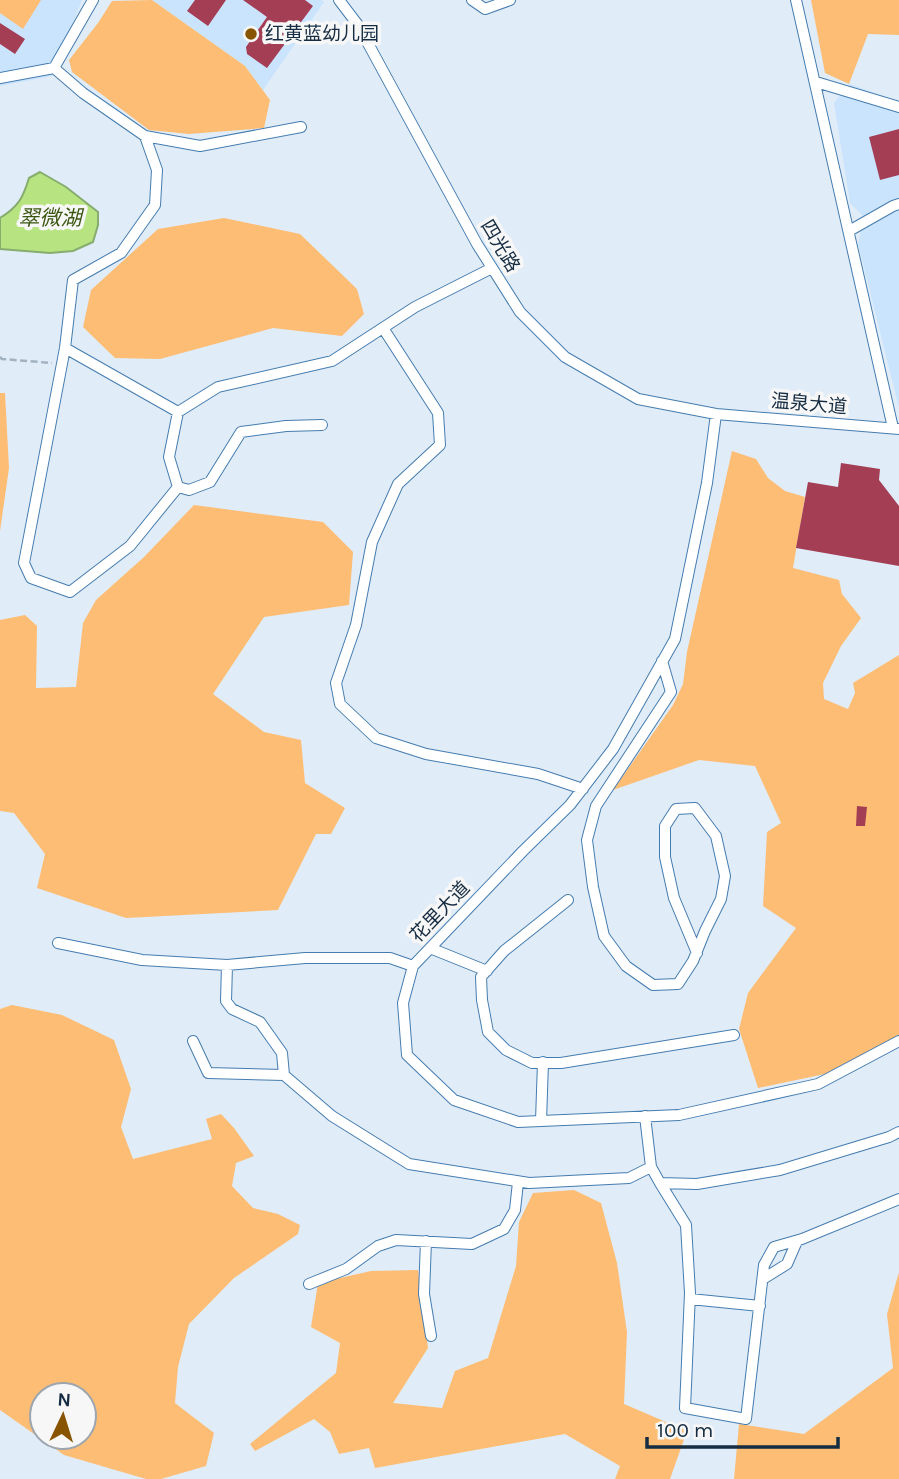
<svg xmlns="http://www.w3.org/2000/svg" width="899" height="1479" font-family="Karla,'Noto Sans SC',sans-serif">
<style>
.built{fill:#cbe4fe}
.green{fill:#fdbd74;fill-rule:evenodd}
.water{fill:#b7e481;stroke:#86ad6e;stroke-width:2}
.building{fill:#a43e55}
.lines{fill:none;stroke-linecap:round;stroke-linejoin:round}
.minor-casing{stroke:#457cb0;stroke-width:12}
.path{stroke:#a3b2c1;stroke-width:2.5;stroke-dasharray:7 3.5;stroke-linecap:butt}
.minor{stroke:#fff;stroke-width:10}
.poi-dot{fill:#885400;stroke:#f7f7f7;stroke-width:2.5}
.labels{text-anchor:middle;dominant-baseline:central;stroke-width:7;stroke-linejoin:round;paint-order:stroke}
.poi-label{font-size:19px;fill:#152c42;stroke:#f7f7f7;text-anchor:start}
.street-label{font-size:19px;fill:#152c42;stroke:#f7f7f7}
.water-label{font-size:21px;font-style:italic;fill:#3b5611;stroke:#f7f7f7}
</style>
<rect width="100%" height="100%" fill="#e0ecf8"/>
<path class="built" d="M0 0H82L52 76 0 86Z
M152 0H321L324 2 263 90 245 66Z
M849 84 899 101V408L858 244 864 217 850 203 834 103Z"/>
<path class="green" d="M0 0H41L23 29 0 13Z
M152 0 245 66 270 100 264 128 189 134 149 130 72 72 69 60 98 23 112 1Z
M811 0H899V35L868 34 849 84 825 73Z
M224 218 300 234 357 289 364 314 342 336 273 328 160 359 115 358 83 327 91 290 158 229Z
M0 393H5L9 468 0 531Z
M732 451 756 459 768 478 785 491 805 497 793 568 839 580 842 594 861 618 841 646 823 683 824 699 848 709 855 693 853 683 899 655V1035L825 1074 758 1088 739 1029 748 993 796 928 763 906 767 832 781 823 755 766 699 760 613 790 673 705 683 684 687 652Z
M194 505 323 522 353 552 349 605 264 617 213 694 264 732 301 740 305 783 345 808 331 834H316L278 910 126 918 37 888 45 854 14 813 0 811V620L25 615 37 626 36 688 76 687 83 623 96 600 144 557Z
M12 1005 62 1015 114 1040 131 1089 121 1127 133 1159 212 1139 206 1119 221 1114 234 1128 254 1156 236 1163 232 1186 253 1208 278 1214 300 1225 298 1234 234 1278 189 1324 178 1367 175 1403 214 1433 206 1466 161 1479H146L64 1455 0 1410V1009ZM42 1395H84V1437H42Z
M574 1190 601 1203 617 1263 627 1332 624 1404 687 1431 670 1479H615L620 1466 565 1434 375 1468 369 1448 339 1454 330 1432 314 1419 255 1451 250 1444 336 1373 340 1343 311 1327 318 1283 371 1271 418 1270 428 1348 393 1403 442 1408 455 1371 488 1358 516 1266 519 1222 533 1193Z
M899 1272V1479H734L739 1424 804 1434 893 1368 887 1314Z"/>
<path class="water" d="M40 172 66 187 98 212V225L93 242 73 251 50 253 0 249V218C18 207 23 198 29 178Z"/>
<path class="building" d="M195 0H226L208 26 187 11Z
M243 0H305L313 6 267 68 247 54 246 47 267 17Z
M0 23 25 39 15 54 0 44Z
M899 129V175L880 180 869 137Z
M841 463 880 469 879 480 899 506V566L796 548 808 482 838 487Z
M857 806 867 807 865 826H856Z"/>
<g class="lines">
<defs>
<path id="minor" d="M339 0 358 25 477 244 520 312 565 357 638 399 716 414 899 429
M472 0 485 9 510 0
M796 0 893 428
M54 68 83 93 145 136 200 146 301 127
M0 78 54 68 93 0
M816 82 899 107
M145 136 157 170 155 205 121 253 73 280 65 348 24 563 31 578 70 592 130 546 178 487
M849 231 893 206 899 204
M383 328 438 413 440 445 398 484 372 542 356 625 336 683 340 704 376 738 426 754 538 774 583 789
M65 348 178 412 218 387 332 361 415 307 492 268
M178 412 169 457 178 487 189 490 210 482 241 432 286 426 322 425
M716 414 707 483 675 639 613 749 570 805 523 851 413 966 403 1003 407 1055 454 1100 518 1122 679 1115 818 1084 899 1041
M662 661 671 692 596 806 587 840 593 887 604 936 626 966 653 985 678 984 693 961 705 931 721 899 725 876 716 836 695 808 676 809 665 826V857L674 898 697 953
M568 900 504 951 481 977 482 1000 488 1032 506 1050 532 1063H561L734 1035
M58 943 142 960 227 965 305 958H390L413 966
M430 948 487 971
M227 965 226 1001 232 1009 260 1022 282 1053 284 1075 332 1116 409 1164 529 1183 629 1178 651 1167
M193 1041 208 1073 284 1075
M645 1116 651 1167 660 1183 697 1184 780 1170 889 1137 899 1132
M541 1121 543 1062
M660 1183 686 1225 690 1293 685 1408 746 1419 764 1265 774 1247 802 1239 899 1199
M426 1241 424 1294 431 1336
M763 1279 787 1264 797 1241
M309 1284 346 1269 378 1246 396 1240 472 1244 504 1229 515 1210 518 1182
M690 1299 760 1306"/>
</defs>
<use href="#minor" class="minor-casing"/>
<path class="path" d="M0 357 2 359 52 363"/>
<use href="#minor" class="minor"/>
</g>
<circle class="poi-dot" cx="251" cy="34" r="7"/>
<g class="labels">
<g class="poi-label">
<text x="265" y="34">红黄蓝幼儿园</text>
</g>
<g class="street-label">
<text transform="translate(500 246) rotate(59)">四光路</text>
<text transform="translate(809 404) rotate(5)">温泉大道</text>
<text transform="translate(440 912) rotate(-46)">花里大道</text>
</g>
<g class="water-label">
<text x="50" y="218">翠微湖</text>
</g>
</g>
<g transform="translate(63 1416) rotate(4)"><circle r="33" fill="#f7f7f7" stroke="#9da6af" stroke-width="2"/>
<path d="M0-5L12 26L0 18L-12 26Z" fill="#885400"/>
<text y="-10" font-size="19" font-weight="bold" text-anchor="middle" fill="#152c42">N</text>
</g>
<path d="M647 1437v10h191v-10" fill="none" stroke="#152c42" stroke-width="3.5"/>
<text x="657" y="1437" font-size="21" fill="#152c42" stroke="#f7f7f7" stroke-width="5" paint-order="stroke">100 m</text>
</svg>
